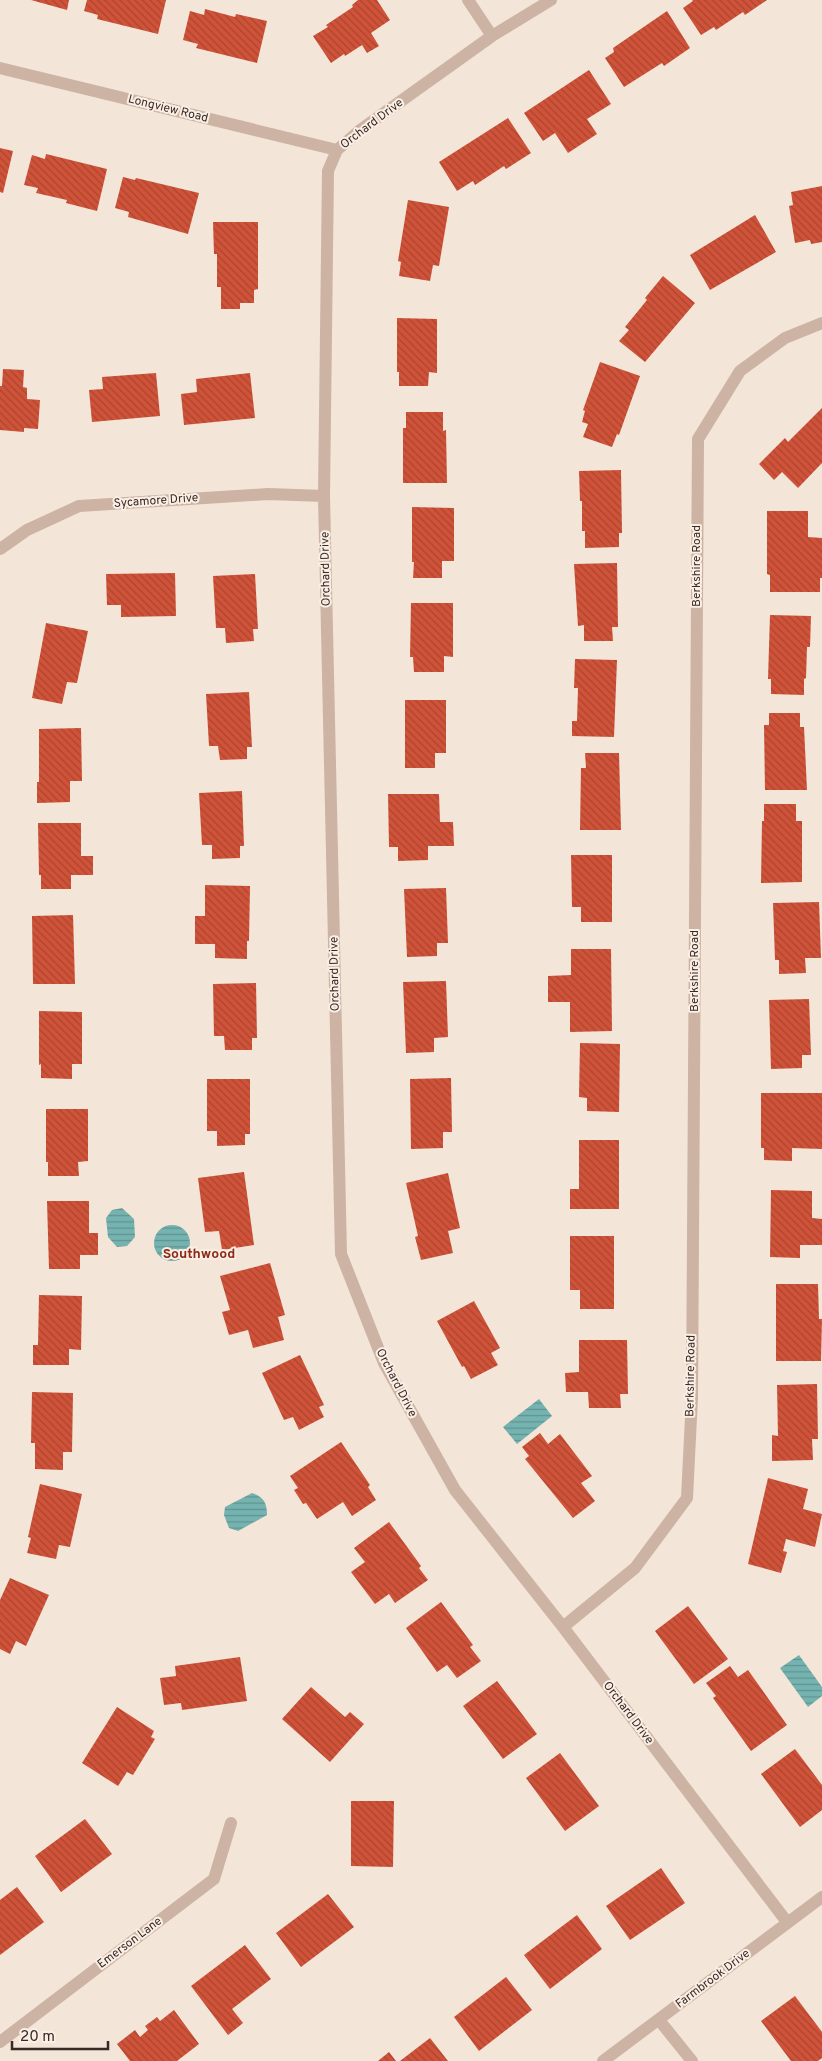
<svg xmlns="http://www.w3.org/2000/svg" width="822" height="2061" font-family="Overpass,sans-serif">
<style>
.water{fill:url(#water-rules)}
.building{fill:url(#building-back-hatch)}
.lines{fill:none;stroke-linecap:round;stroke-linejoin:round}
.minor{stroke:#ccb3a3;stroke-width:12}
.labels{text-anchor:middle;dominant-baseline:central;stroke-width:4;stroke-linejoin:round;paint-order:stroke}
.street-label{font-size:12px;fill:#372a26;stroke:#fbefe5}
.neighbourhood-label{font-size:14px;font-weight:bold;fill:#8c2b18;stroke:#fbefe5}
</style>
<defs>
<pattern id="water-rules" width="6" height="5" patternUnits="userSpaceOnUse" patternTransform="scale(1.25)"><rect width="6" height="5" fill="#75b3b1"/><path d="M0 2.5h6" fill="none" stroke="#619290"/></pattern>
<pattern id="building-back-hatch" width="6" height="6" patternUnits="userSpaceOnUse" patternTransform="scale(1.25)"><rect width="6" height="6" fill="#d05339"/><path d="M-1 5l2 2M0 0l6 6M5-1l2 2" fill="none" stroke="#aa4530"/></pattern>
</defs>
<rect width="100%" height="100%" fill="#f3e5d8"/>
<path class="water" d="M122 1208 134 1219 135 1237 127 1246 117 1247 108 1237 106 1218 112 1210Z
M154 1243a18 18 0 1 1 36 0a18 18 0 1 1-36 0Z
M539 1399 552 1416 517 1444 503 1427Z
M252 1493C264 1497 267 1503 267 1515L238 1531 229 1528 224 1515 225 1507Z
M799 1655 822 1687V1696L808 1707 780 1668Z"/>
<path class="building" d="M31 0H69L67 10Z
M87 0H166L158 34 97 19 98 15 84 11Z
M358 0H377L390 20 371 33 379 46 367 53 362 45 345 56 344 54 331 63 313 36 328 27 326 25 353 7 352 5Z
M692 0H767L745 15 743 12 716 30 714 27 701 35 683 8 693 1Z
M205 9 235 17 236 14 267 21 257 63 196 48 198 44 183 40 190 11 204 15Z
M667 11 690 48 664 66 662 63 624 87 605 58 614 52 613 48Z
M589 70 611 104 587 119 597 134 568 153 555 133 543 141 524 113Z
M508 118 531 153 506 169 504 166 475 185 473 181 457 191 439 162Z
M0 148 13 151 3 193 0 192Z
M46 154 107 169 97 211 66 203 67 200 36 193 38 188 24 185 32 155 45 159Z
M123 177 135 180 136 178 199 193 188 234 128 217 129 212 115 208Z
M822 186V242L811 244 810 240 795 243 789 206 793 205 791 192Z
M408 200 449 207 439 266 433 265 430 281 399 276 401 262 398 261Z
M755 215 776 252 710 290 690 255Z
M213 222H258V289L254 290V303H240V309H221V287H217V254H214Z
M663 276 695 303 645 362 619 341 629 330 625 327 647 300 645 298Z
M397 318 437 319V373L429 372 428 386H399V372H397Z
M600 362 640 376 619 435 617 434 612 447 583 437 588 424 582 422 585 411 583 410Z
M3 369 24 370 23 387 27 388V399L40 400 38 429 24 428V432L0 430V386H2Z
M156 373 160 416 92 422 89 390 103 389 102 377Z
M250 373 255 418 184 425 181 394 197 392 196 379Z
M822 408V463L798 488 782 472 774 480 759 464 785 438 788 442Z
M406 412H443V431L446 430 447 483H403V428H406Z
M621 470 622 533H619V547L585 548V531H582V501H580L579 471Z
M412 507 454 508V561H442V578H413L414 562H412Z
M767 511H808V537L822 538V578H820V592H770V575L767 574Z
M617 563 618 627H612L613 641H584V625L578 626 574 564Z
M175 573 176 616 121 617V605H107L106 574Z
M255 574 258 629H253L254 641 226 643 225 628H216L213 576Z
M411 603H453V657L444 656V672H414L413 657H410Z
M770 615 811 616 810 647H807L806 678 804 679V695L771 694V679H768Z
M46 623 88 631 77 683 67 682 62 704 32 698Z
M575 659 617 660 614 737 572 736V721H577L578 688H574Z
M249 692 252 747H247V759L220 760 218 746H209L206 694Z
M405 700H446V753H435V768H405Z
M769 713H800V727H804L807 790H765L764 725H769Z
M81 728 82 781H70V802L37 803V782H39V729Z
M585 753H619L621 830H580L581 768H586Z
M242 791 244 846H240V858L212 859V845H202L199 793Z
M388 794H439L440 822H453L454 846H428V860L398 861V847H389Z
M764 804H796V821H802V882L761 883 762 821H764Z
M38 823H81V856H93V875H71V889H41V875H39Z
M571 855H612V922H581V907H572Z
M205 885 250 886 249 941H247V959L215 958V944H195V916H205Z
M446 888 448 943H437V956L407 957 404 889Z
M819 902 821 958H805L806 973 779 974V960H775L773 903Z
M73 915 75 984H33L32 916Z
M571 949H611L612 1031 570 1032V1002H548V976L571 975Z
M446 981 448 1037 434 1038V1052L406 1053 403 982Z
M256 983 257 1038H252V1050H225L224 1036H214L213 984Z
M809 999 811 1055H802V1068L771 1069 769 1000Z
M39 1011 82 1012V1064H72V1079L41 1078V1064L39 1065Z
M580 1043 620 1044 619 1112 587 1111V1098L579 1097Z
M451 1078 452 1132H443V1148L411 1149 410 1079Z
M207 1079H250V1134H245V1145L217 1146V1131H207Z
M761 1093H822V1149L792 1148V1161L764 1160V1148H761Z
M46 1109H88V1161L78 1162 79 1176H48V1162H46Z
M579 1140H619V1209H570V1189H579Z
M244 1172 254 1245 222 1250 219 1231 205 1232 198 1178Z
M448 1173 460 1228 448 1231 453 1253 421 1260 415 1237 418 1236 406 1183Z
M771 1190 812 1191V1218L822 1219V1245H800V1258L770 1257Z
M47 1201H89V1233H98V1255H80V1269H49Z
M570 1236H614V1309H580V1290H570Z
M270 1263 285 1315 278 1317 284 1340 253 1348 248 1330 229 1335 222 1312 230 1310 220 1276Z
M776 1284H818L819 1319H822L821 1361H776Z
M39 1295 82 1296 81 1350 69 1349V1365H33V1345H38Z
M474 1301 500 1348 491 1353 498 1365 471 1379 464 1366 462 1367 437 1321Z
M579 1340H627L628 1394H620L621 1408H589L588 1392H566L565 1373 579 1372Z
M300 1355 324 1405 319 1407 324 1417 299 1430 293 1417 284 1420 262 1373Z
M817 1384 818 1439H812L813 1460 772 1461V1435L778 1436 777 1385Z
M32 1392 73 1393 72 1452H63V1470L35 1469V1443H31Z
M540 1433 548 1444 560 1434 592 1476 581 1483 595 1501 573 1518 525 1459 529 1456 522 1447Z
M341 1442 370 1485 368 1487 376 1500 352 1516 343 1502 317 1519 306 1503 303 1504 294 1490 298 1488 290 1476Z
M768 1478 808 1489 803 1509 822 1514 815 1547 786 1539 783 1551 787 1552 781 1573 748 1564Z
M40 1484 82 1494 70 1547 59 1545 56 1559 27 1553 31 1538 28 1537Z
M389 1522 421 1566 419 1568 428 1580 395 1603 389 1594 375 1604 351 1572 365 1562 354 1548Z
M10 1578 49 1595 26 1646 16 1641 10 1654 0 1649V1600Z
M441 1602 473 1645 470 1647 481 1661 457 1678 447 1665 437 1672 406 1628Z
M688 1606 728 1659 694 1684 655 1631Z
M240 1657 247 1701 182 1710 181 1703 164 1705 160 1678 176 1676 175 1666Z
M730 1666 738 1677 748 1670 787 1725 751 1751 713 1698 716 1696 706 1683Z
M497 1681 537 1734 503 1759 463 1706Z
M311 1687 345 1717 350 1712 364 1724 330 1762 282 1719Z
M117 1707 154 1731 151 1737 155 1739 133 1775 127 1772 118 1786 82 1763Z
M795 1749 822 1785V1810L800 1827 761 1774Z
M560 1753 599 1806 565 1831 526 1778Z
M351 1801H394L393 1867 351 1866Z
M85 1819 112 1854 61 1892 35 1856Z
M661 1868 685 1903 630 1940 606 1906Z
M17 1887 44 1922 0 1955V1900Z
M328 1894 354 1927 301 1967 276 1933Z
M577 1915 602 1949 550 1989 524 1955Z
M245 1945 271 1979 232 2009 243 2023 228 2035 191 1986Z
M506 1977 532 2010 479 2051 454 2017Z
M795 1996 822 2032V2058L818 2061H791L761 2021Z
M174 2010 199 2044 177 2061H130L117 2044 135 2030 140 2037 148 2030 145 2026 157 2017 160 2021Z
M430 2038 448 2061H400Z
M389 2052 396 2061H378Z"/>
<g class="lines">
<path class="minor" d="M468 0 492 36
M551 0 492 36 359 131 337 150 328 171 324 496 341 1254 384 1363 455 1490 563 1627 787 1922
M0 68 337 150
M0 549 27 530 79 506 268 494 324 496
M563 1627 635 1568 687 1498 692 1397 698 439 740 371 785 338 822 323
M659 2020 692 2061
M0 2042 214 1879 231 1823
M603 2061 822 1897"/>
</g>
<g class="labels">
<g class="street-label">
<text transform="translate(168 109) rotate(14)">Longview Road</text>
<text transform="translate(372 124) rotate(-37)">Orchard Drive</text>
<text transform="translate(156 501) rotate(-4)">Sycamore Drive</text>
<text transform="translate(697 566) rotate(-90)">Berkshire Road</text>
<text transform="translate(326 569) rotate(-91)">Orchard Drive</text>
<text transform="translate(695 971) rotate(-90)">Berkshire Road</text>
<text transform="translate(335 974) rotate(-91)">Orchard Drive</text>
<text transform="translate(691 1376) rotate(-89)">Berkshire Road</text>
<text transform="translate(396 1383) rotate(63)">Orchard Drive</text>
<text transform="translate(628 1713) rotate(53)">Orchard Drive</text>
<text transform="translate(130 1943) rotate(-37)">Emerson Lane</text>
<text transform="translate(713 1979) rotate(-37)">Farmbrook Drive</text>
</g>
<g class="neighbourhood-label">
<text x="199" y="1254">Southwood</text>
</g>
</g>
<path d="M12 2041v8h96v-8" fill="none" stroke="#372a26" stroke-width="2.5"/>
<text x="20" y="2041" font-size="15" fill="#372a26" stroke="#fbefe5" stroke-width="4" paint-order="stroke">20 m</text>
</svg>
